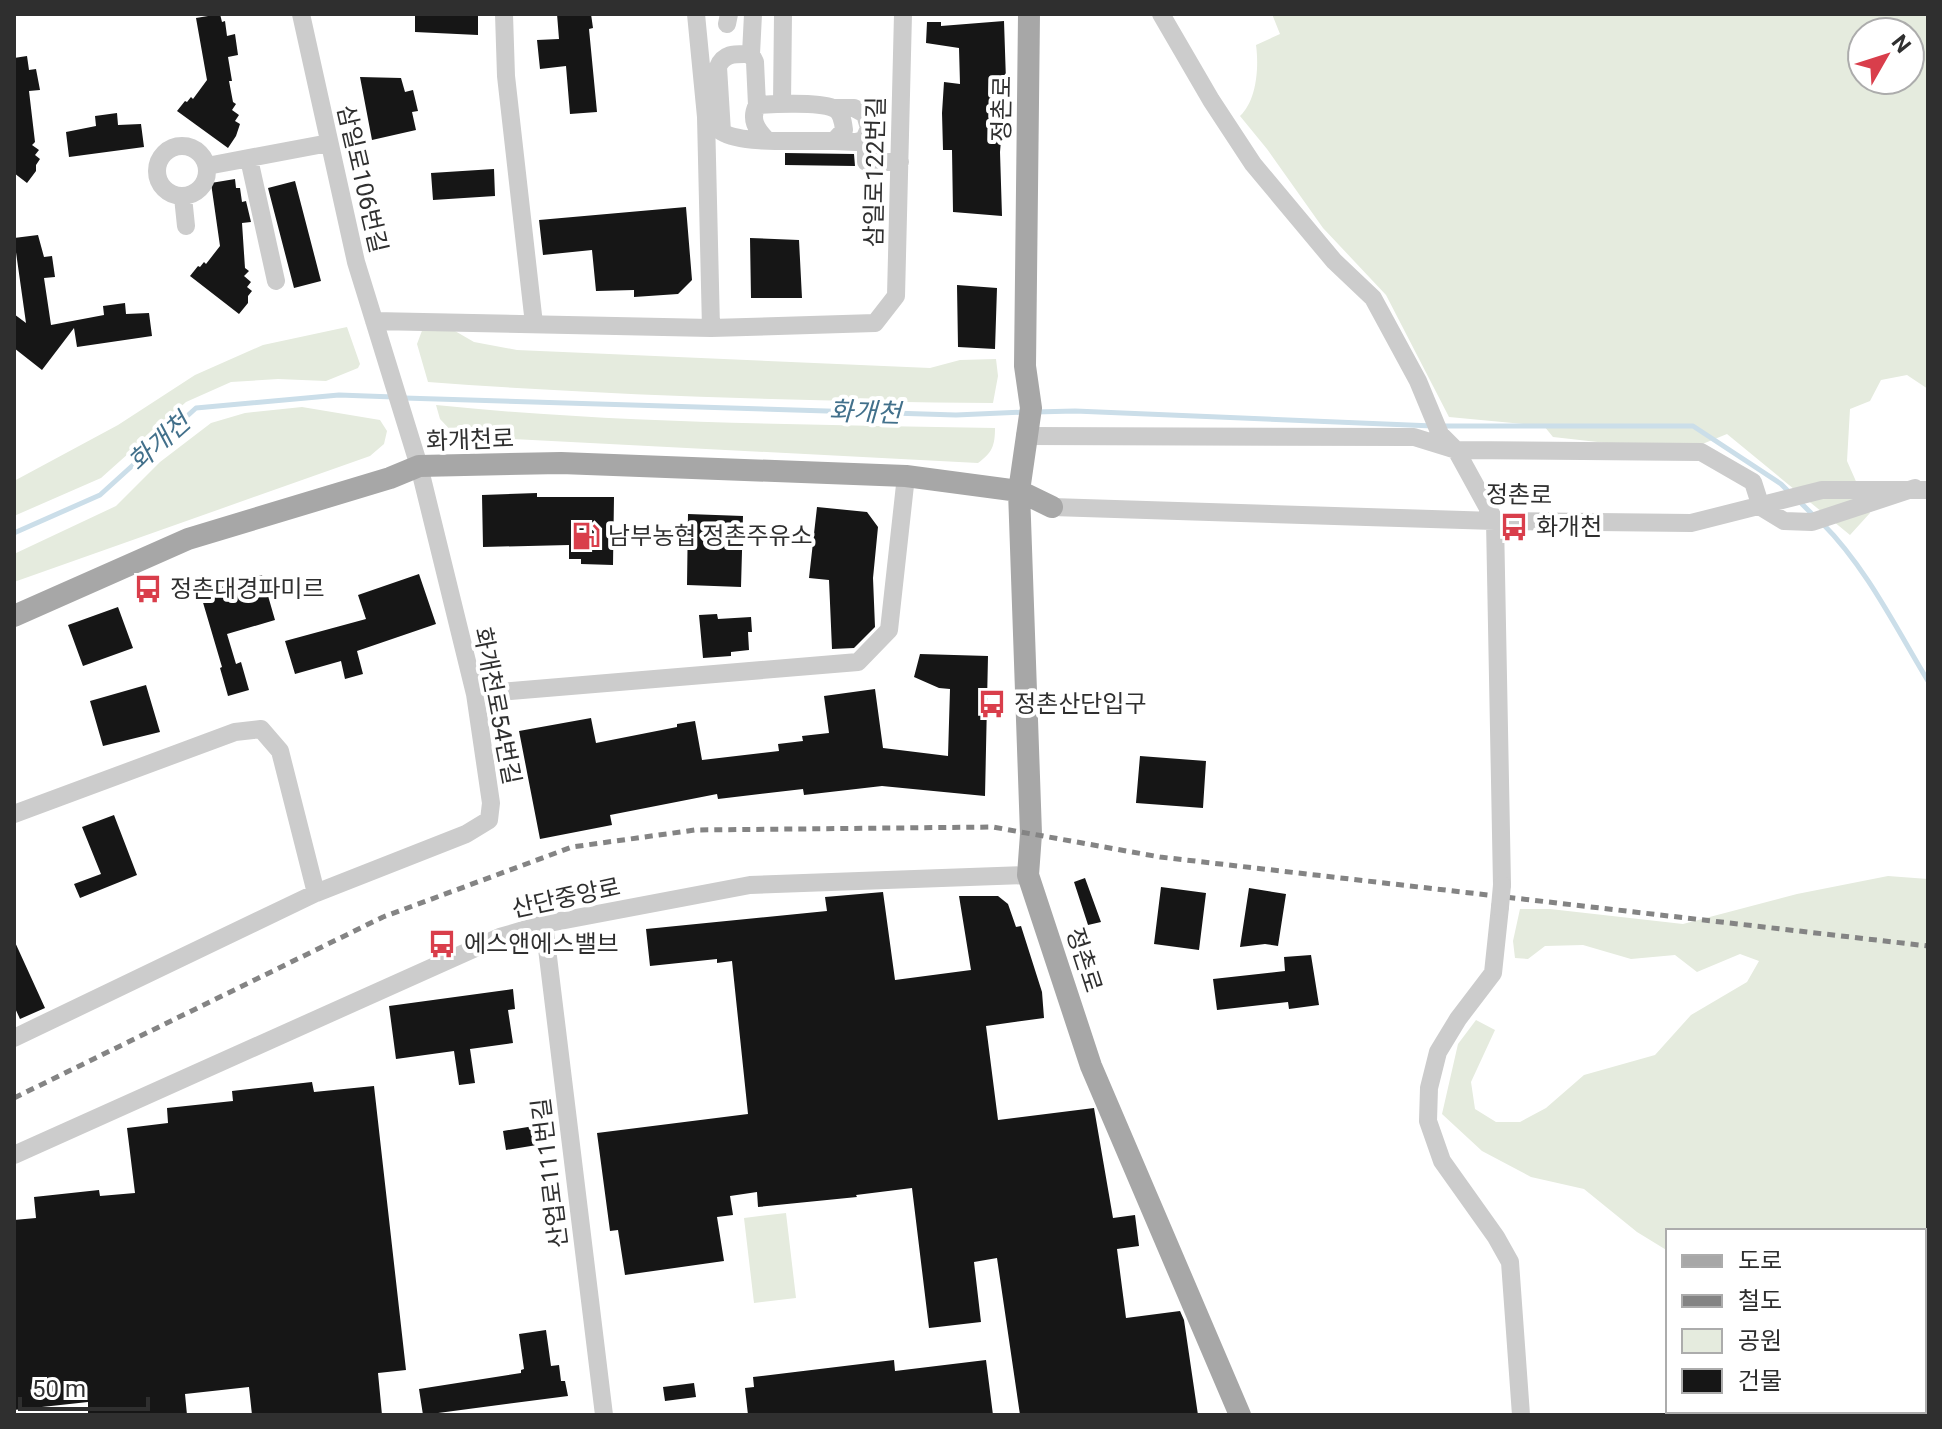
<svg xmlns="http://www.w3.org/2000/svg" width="1942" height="1429" font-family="Roboto,'Noto Sans KR',sans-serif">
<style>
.green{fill:#e5ebde;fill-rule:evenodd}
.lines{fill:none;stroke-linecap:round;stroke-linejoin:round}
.stream{stroke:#cbdee9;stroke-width:5}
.building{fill:#161616}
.minor{stroke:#ccc;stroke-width:18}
.major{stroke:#a7a7a7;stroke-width:22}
.rail{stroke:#848484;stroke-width:5;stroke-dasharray:8 6;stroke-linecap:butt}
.minor-bridge{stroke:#ccc;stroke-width:18}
.labels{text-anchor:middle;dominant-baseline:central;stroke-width:8;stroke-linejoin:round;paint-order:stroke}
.street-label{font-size:24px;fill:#2f2f2f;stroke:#fff}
.poi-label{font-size:24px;fill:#2f2f2f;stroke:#fff;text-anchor:start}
.water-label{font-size:26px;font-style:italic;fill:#42708b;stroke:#fff}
</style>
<rect width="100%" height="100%" fill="#fff"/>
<path class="green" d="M1272 14H1928V389L1907 375 1881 380 1870 401 1850 409 1847 461 1870 513 1850 535 1727 434 1695 447 1660 449 1553 437 1544 426 1449 417 1386 295 1323 228 1267 149 1240 116C1257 100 1259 67 1256 45L1280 34ZM1862 32H1910V80H1862Z
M347 327 360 364 358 368 326 381 278 379 231 382 186 402 101 478 14 516V481L118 425 195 375 263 345Z
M423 328 455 331 474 342 517 350 930 368 960 360 996 359 998 376 993 403C805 401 616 396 428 382L417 344Z
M436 405C621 424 809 424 995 428 995 446 992 453 978 463L456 436 440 419Z
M302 407 380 420 387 431 384 444 370 456 14 582V554L116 506 160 462 211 423 245 413Z
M1888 876 1928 879V1312L1924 1305V1231H1668V1251L1637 1232 1584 1189 1531 1177 1482 1151 1442 1114 1458 1044 1476 1020 1495 1030 1471 1082 1475 1109 1496 1122H1520L1546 1108 1584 1075 1655 1055 1691 1015 1747 982 1759 961 1740 954 1697 972 1675 955 1631 959 1583 945 1545 946 1528 959 1515 958 1513 941 1520 909H1550L1683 924 1797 894Z
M786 1213 796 1298 754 1303 744 1218Z"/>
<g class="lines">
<path class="stream" d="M404 398 956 415 1025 412
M1035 412 1075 411 1433 426
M1443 426H1693L1781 484 1791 494
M1799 501 1814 516
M1822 523C1866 567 1896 628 1928 681
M14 533 100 495 196 408 339 395 394 397"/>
</g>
<path class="building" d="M220 14 222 22 225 21 227 36 235 34 238 55 228 57 232 81H229L233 102 236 104 232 110 239 115 235 121 240 124 236 136 228 148 177 111 185 101 187 102 191 97 193 99 207 80 196 18Z
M415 14H478V35L415 32Z
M557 14H591L593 28 589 29 597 112 570 114 566 66 540 69 537 40 559 39Z
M1004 21 1006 81 1000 152 1002 216 953 212 952 150H943L942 113 944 82 960 84 959 48 926 43 927 22H941V26Z
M27 56 29 70 36 69 40 90 29 91 35 142 32 145 39 150 35 155 40 159 36 165V171L27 183 14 173V58Z
M360 77 401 78 405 92 413 90 418 111 412 112 416 130 372 140Z
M117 113 118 125 141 124 144 147 69 157 66 132 96 126 95 116Z
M785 153 854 154 855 166 785 165Z
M494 169 495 196 433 200 431 173Z
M235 179 236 188H240L242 202 246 201 251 222 242 223 245 268 249 271 244 276 251 282 247 287 252 291 248 296V303L239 314 190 276 198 266 200 267 204 262 206 264 220 246 211 183Z
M295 181 321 281 294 288 268 188Z
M686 207 692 280 678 294 634 297V290L596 291 592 250 543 255 539 220Z
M38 235 44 257 52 256 55 277 44 278 51 325 104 315 103 306 125 303 126 314 149 313 152 336 77 347 74 328 42 370 14 348V314L26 323 14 238Z
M750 238 799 240 802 298H751Z
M957 285 997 288 995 349 958 347Z
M537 493V497H614L613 565 581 564V559H569V545L483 547 482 495Z
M817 507 867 512 878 527 873 578 875 627 854 648 832 649 829 580 809 578Z
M688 514 743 516 741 587 687 585Z
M419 574 436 624 357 651 363 674 345 679 341 661 295 674 285 641 366 619 358 595Z
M262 575 275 620 227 634 236 664 241 662 249 690 228 696 220 668 222 667 199 589 217 584 218 588Z
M118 607 133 648 83 666 68 625Z
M717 614 718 619 751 617 752 632H748L749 650 731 652V656L703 658 699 615Z
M920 654 988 656 985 796 882 786 804 795 803 789 718 799 717 794 610 815 612 825 540 839 519 731 591 718 596 743 677 727V724L695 721 702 760 779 751 778 744 803 741 802 736 829 733 824 696 875 689 883 748 948 756 950 689 939 688 914 677Z
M146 685 160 732 103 746 90 701Z
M1140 756 1206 761 1203 808 1136 803Z
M114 815 137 875 80 898 74 884 101 874 82 827Z
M1085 878 1101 922 1088 925 1074 882Z
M1161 887 1206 893 1199 950 1154 944Z
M1249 888 1286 894 1278 946 1265 944 1240 947Z
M883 892 895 980 971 970 959 896H998L1008 904 1016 927 1021 926 1042 992 1044 1018 986 1026 998 1120 1094 1108 1113 1218 1135 1215 1139 1246 1117 1249 1126 1318 1180 1311 1184 1320 1198 1415H1020L997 1258 974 1262 981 1322 929 1328 912 1188 856 1195 857 1197 758 1207 757 1192 730 1196 733 1215 717 1217 724 1261 625 1275 618 1230 610 1231 597 1133 748 1114 732 961 717 963V959L650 966 646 929 827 911 825 897Z
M14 940 45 1008 20 1019 14 1006Z
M1311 955 1319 1005 1289 1009 1288 1002 1217 1010 1213 979 1285 971 1284 957Z
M513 989 515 1009 508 1010 513 1043 470 1049 475 1083 459 1085 454 1051 396 1059 389 1006Z
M312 1082 314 1092 374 1086 406 1370 378 1373 382 1415H252L249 1387 185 1394 187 1415H88V1402L14 1410V1220L36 1218 34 1197 99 1190 100 1196 135 1193 127 1128 168 1123 167 1108 233 1101 232 1091Z
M534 1126 537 1145 506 1150 503 1131Z
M546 1330 551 1366 559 1365 561 1381H565L568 1396 423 1415 419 1389 521 1373V1370L524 1369 519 1334Z
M894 1360 895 1371 986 1360 993 1415H748L745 1388 754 1387 753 1377Z
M694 1383 696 1397 665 1401 663 1387Z"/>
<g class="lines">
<path class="minor" d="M504 14 506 76 534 324
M696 14 706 117 711 328
M1161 14 1211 100 1253 164 1334 261 1373 298 1418 381 1440 434 1456 450 1495 521 1502 885
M727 24 729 14
M751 54 753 14
M782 104 783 14
M757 105 755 62 751 54C737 54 724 52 718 67L722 132C742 145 807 140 834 141L844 130C843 122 842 111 833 108 819 102 773 104 757 105 750 119 756 129 766 139
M833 108H854L865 114 869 128 864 140 856 142 834 141
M866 135V162H900
M157 171a25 25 0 1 1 50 0a25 25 0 1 1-50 0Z
M249 159 276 281
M207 166 329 143
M183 197 186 226
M374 321 711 328 875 323 896 296 903 14
M1025 436 1414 437 1456 450 1701 452 1753 482 1761 507 1784 521 1812 522 1915 488
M1052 507 1495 521 1691 523 1822 490H1928
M475 694 858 662 889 630 906 476
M14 814 235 732 261 729 280 751 316 893
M1500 907 1493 973 1458 1019 1438 1052 1429 1088 1428 1121 1442 1161 1496 1237 1510 1262 1521 1415
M544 924 604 1415
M14 1038 316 893 466 834 489 820 491 803 475 694 419 466 356 262 301 14
M14 1155 500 937 544 924 750 885 1028 875"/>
<path class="major" d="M1029 14 1025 366 1031 408 1019 491 1031 834 1028 875 1091 1066 1240 1415
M14 616 188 539 390 478 419 466 561 463 906 476 1019 491 1052 507"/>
<path class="rail" d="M14 1098 383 917 572 847 695 830 993 827 1160 857 1928 946"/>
<path class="minor-bridge" d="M1500 907 1502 885"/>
</g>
<defs>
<symbol id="bus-bare" viewBox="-9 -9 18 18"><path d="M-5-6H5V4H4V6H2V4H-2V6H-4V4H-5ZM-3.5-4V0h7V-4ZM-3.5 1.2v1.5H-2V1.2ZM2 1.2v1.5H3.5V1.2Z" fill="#d93e4b" stroke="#fff" stroke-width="2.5" paint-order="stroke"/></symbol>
<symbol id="fuel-bare" viewBox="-9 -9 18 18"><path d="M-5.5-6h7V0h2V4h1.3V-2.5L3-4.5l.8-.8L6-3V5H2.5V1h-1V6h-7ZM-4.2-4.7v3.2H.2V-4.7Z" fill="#d93e4b" stroke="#fff" stroke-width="2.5" paint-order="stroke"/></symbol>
</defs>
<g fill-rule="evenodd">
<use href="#bus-bare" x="1494" y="507" width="40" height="40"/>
<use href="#fuel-bare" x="566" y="516" width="40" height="40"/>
<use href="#bus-bare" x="128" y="569" width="40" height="40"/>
<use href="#bus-bare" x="972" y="684" width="40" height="40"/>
<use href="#bus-bare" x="422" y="924" width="40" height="40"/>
</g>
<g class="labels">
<g class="street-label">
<text transform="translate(1002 109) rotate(-89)">정촌로</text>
<text transform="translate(875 172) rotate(-89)">삼일로122번길</text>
<text transform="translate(362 179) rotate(77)">삼일로106번길</text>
<text transform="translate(470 440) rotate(-2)">화개천로</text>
<text transform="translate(1519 495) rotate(1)">정촌로</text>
<text transform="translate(497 706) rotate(79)">화개천로54번길</text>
<text transform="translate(566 898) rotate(-12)">산단중앙로</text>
<text transform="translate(1084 960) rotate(72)">정촌로</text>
<text transform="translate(550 1173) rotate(-97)">산업로111번길</text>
</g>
<g class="poi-label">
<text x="1536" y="527">화개천</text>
<text x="608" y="536">남부농협 정촌주유소</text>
<text x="170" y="589">정촌대경파미르</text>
<text x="1014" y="704">정촌산단입구</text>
<text x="464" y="944">에스앤에스밸브</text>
</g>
<g class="water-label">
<text transform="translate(865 412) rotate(2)">화개천</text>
<text transform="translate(159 442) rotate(-42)">화개천</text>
</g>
</g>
<rect width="1942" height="1429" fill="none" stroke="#2f2f2f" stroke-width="32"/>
<rect x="1666" y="1229" width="260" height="184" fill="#ffffff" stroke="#acacac" stroke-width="2"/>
<rect x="1682" y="1255" width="40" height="12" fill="#a7a7a7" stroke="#acacac" stroke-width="2"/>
<text x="1738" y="1269" font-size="24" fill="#2f2f2f">도로</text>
<rect x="1682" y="1295" width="40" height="12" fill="#848484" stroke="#acacac" stroke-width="2"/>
<text x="1738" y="1309" font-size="24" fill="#2f2f2f">철도</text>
<rect x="1682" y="1329" width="40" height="24" fill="#e5ebde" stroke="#acacac" stroke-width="2"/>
<text x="1738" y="1349" font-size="24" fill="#2f2f2f">공원</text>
<rect x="1682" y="1369" width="40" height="24" fill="#161616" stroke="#acacac" stroke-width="2"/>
<text x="1738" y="1389" font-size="24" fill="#2f2f2f">건물</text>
<g transform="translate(1886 56) rotate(51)"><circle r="38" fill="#ffffff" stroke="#acacac" stroke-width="2"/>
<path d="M0-6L14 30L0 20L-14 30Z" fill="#d93e4b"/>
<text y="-12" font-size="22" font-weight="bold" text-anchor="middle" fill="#2f2f2f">N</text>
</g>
<path d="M20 1397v12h128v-12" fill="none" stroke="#2f2f2f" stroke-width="4"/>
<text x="32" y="1397" font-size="24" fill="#2f2f2f" stroke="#ffffff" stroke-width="6" paint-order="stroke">50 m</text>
</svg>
